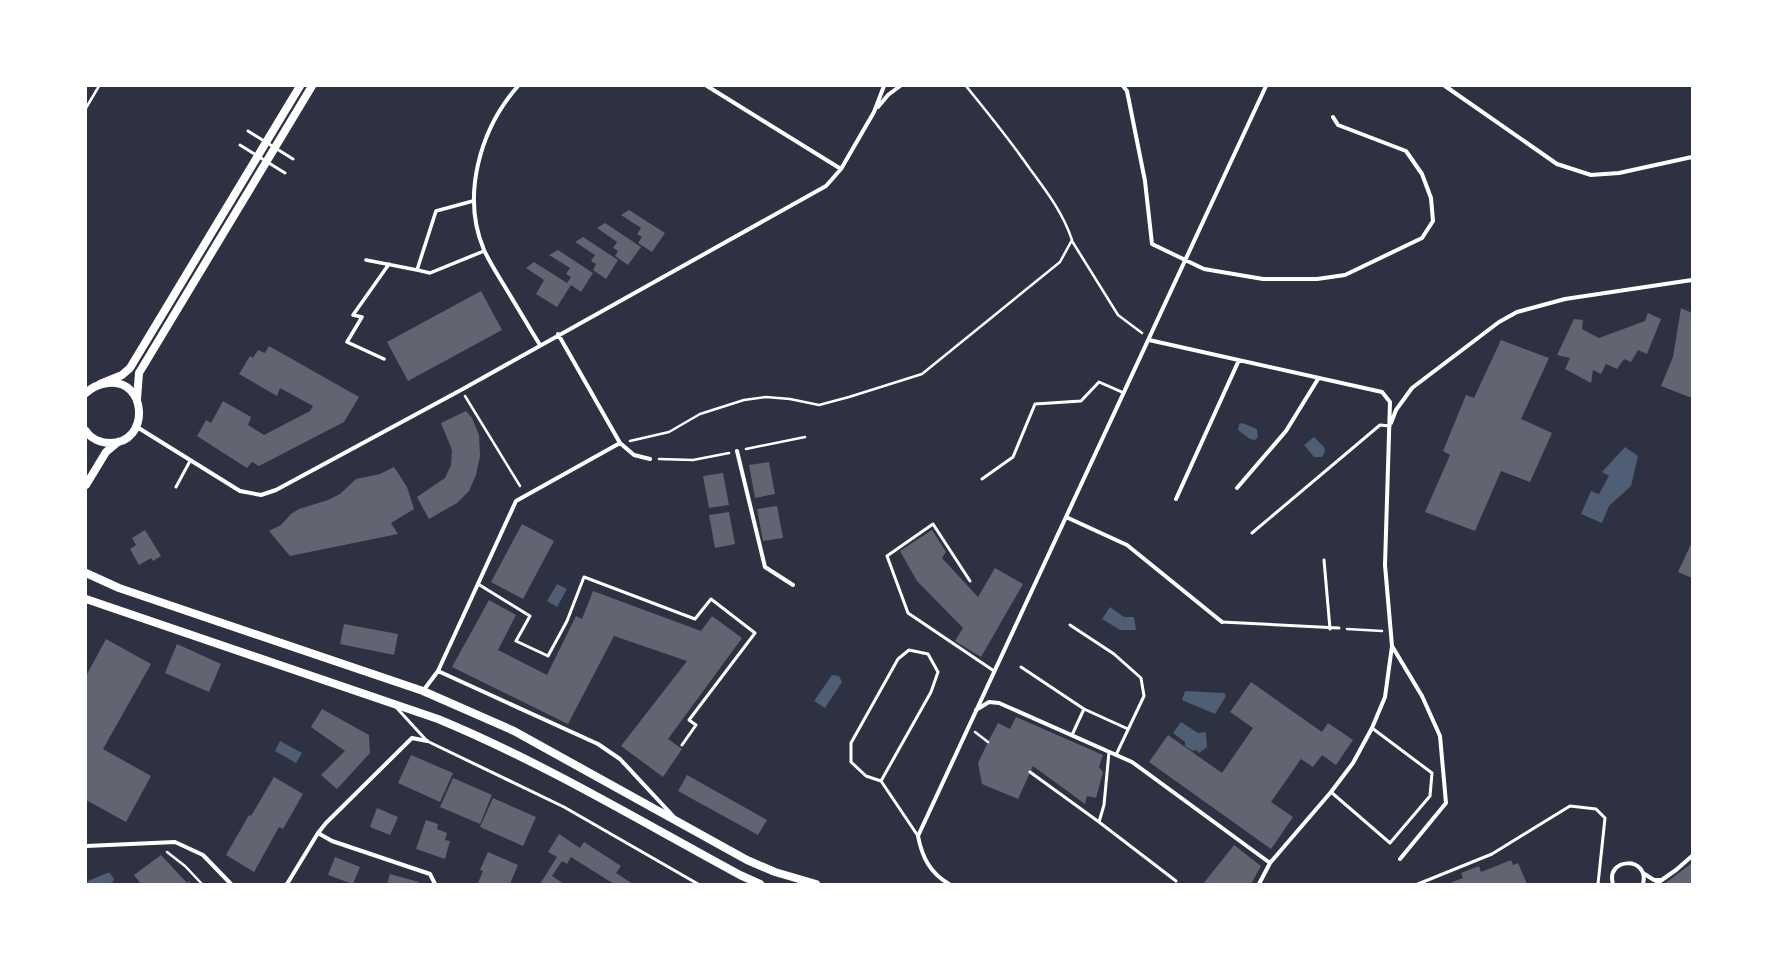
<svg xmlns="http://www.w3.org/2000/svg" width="1778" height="970" font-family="Georgia,serif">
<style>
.water{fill:#4f5d75}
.building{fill:#626471}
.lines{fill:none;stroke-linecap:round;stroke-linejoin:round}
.path{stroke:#fff;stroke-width:2.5}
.service{stroke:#fff;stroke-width:3}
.pedestrian{stroke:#fff;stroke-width:3.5}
.minor{stroke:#fff;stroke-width:4}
.secondary{stroke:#fff;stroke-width:8}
</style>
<rect width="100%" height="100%" fill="#2d3142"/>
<path class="water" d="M1242 423 1257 429 1258 437 1255 440 1250 439 1238 430 1239 424Z
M1314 437 1324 447 1325 452 1322 457H1314L1304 445Z
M1625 447 1638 456 1631 486 1609 506 1602 523 1581 514 1591 491 1599 494 1609 476 1602 472Z
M557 584 567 589 557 607 547 601Z
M1110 607 1124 617H1134L1136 630H1120L1102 619Z
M832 675 839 676 842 682 825 708 814 701Z
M1185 691 1224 693 1226 696 1215 714 1184 701 1182 700Z
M1181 722 1198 733 1206 732 1207 747 1199 753 1196 750 1193 751 1185 746V742L1173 733Z
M280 741 302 753 296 763 275 751Z
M107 873H110L114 879 113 882 108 884H87L88 881Z"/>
<path class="building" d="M629 210 665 233 652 252 638 243 642 237 637 234 641 228 621 215Z
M605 223 641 247 628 265 615 256 618 251 613 248 617 242 597 228Z
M583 237 618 260 606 279 593 270 596 264 591 261 595 255 575 242Z
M558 250 593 273 581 292 571 285 557 307 536 294 544 280 526 268 534 262 567 283 571 277 566 274 570 268 549 255Z
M481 291 502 330 408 381 387 342Z
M1681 308 1692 313V398L1661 386 1673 357Z
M1648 313 1661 319 1647 354 1638 350 1631 362 1624 359 1617 369 1606 364 1601 374 1593 370 1591 383 1565 369 1570 358 1557 355 1574 319 1583 320 1582 329 1599 338 1645 321Z
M1501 340 1549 358 1521 419 1552 433 1530 482 1501 471 1475 531 1425 512 1450 455 1443 451 1466 395 1474 398Z
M269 346 359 397 344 422 259 466 252 462 247 468 197 436 206 420 211 423 223 401 251 417 248 425 264 435 310 411 313 406 280 388 277 396 239 374 250 356 253 358 258 350 265 353Z
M466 411 472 418 479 435 480 456 476 475 469 491 457 503 429 519 417 497 445 478 451 465 452 450 441 423Z
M769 462 775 494 755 498 749 465Z
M394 467 407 487 414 509 391 523 398 534 290 556 269 531 281 525 291 514 299 509 328 500 340 494 356 479 380 474Z
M723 473 729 505 709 508 703 476Z
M777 506 783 538 763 541 757 509Z
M729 512 735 544 715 548 709 515Z
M522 524 554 541 523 599 491 582Z
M145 530 161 556 153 561 151 558 139 565 130 549 136 545 132 538Z
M932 530 946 552 942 558 978 597 995 568 1023 584 981 657 955 641 963 628 917 581 900 551Z
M1692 542V578L1678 572Z
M593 591 701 631 712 616 742 638 668 739 682 749 663 777 621 746 687 661 614 636 568 724 452 667 489 600 516 615 498 650 547 675 576 616 582 619Z
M344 624 398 634 394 655 340 644Z
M106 639 151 664 103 749 151 776 126 822 86 800V676Z
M177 644 221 664 209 692 165 673Z
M1251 682 1322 732 1328 723 1353 740 1336 765 1322 755 1313 767 1301 759 1271 802 1293 817 1271 849 1149 762 1168 735 1222 773 1253 728 1230 712Z
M322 709 369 735 370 753 337 789 321 775 345 751 311 727Z
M1016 717 1103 755 1099 767 1103 772 1096 798 1087 796 1085 804 1033 766 1018 799 982 784 978 763 988 742 998 723 1010 729Z
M411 755 453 773 440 802 398 783Z
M687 775 767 820 758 835 678 791Z
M274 777 303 794 283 829 279 827 254 872 226 855 249 815 251 816Z
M453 778 492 795 480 824 440 807Z
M493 798 536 817 523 846 480 827Z
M377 808 398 817 390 835 370 827Z
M426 820 438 824 437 829 447 833 445 840 450 841 445 859 416 849Z
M559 834 580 848 584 842 621 866 616 873 633 884H614L571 857 567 864 562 861 552 876 564 884H540L557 857 548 852Z
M1234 845 1261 866 1251 884H1203Z
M488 852 518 865 510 884 478 883 483 871 480 870Z
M161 855 187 883 189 881 191 884H141L134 875Z
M335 857 360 867 353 884 328 875Z
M1511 860 1513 865 1518 863 1527 884H1447L1463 878 1461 873 1479 866 1481 872Z
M1692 863V884H1664Z
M390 874 419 882V884H387Z"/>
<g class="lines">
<path class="path" d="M86 108 99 86
M1072 241 1118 315 1142 333
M465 396 520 486
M630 441 669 432 700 414 744 400 766 397 790 399 819 405 849 397 922 374 1060 262 1072 240C1063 213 1047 192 1030 169 1010 140 988 113 966 86
M746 449 805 437
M659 459 693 460 729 453
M1347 629 1382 631
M975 732 988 742
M167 852 185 866 202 884"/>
<path class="service" d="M248 131 293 159
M240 145 285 173
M982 479 1013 457 1035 404 1081 401 1099 382 1124 393
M176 487 190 461
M1252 533 1380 425 1390 426
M1324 560 1330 629
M970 581 933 524 887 556 908 613 994 671
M478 584 530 616 516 641 548 656 567 621 584 577 695 619 711 599 755 633 689 720 696 725 682 745
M1222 622 1339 628
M1070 625 1114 654 1141 678 1144 696 1116 755
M1021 667 1084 709 1128 729
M395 706 427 741 564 807 698 884
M1072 735 1084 709
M1030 772 1099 822 1176 881
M881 781 931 692 938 672 928 654 909 650 898 659 851 743V762L866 776 881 781 918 836
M1331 792 1390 843 1430 796 1432 773 1372 728
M1099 822 1104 805 1109 752
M1418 884 1492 854 1570 806 1596 809 1605 818 1598 884"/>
<path class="pedestrian" d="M366 260 417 270 436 211 473 201
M417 270 430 273 484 251
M384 359 347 342 362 317 353 315 389 264"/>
<path class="minor" d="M518 86C480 129 461 196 484 250 489 261 496 272 502 282 515 303 527 324 540 345
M707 86 841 169
M1123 86 1127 91 1145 181 1152 244 1204 269 1263 279H1317L1345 275 1422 238 1433 221 1431 198 1422 174 1406 151 1338 125 1333 117
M1445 86 1557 164 1591 175 1619 173 1692 157
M878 107 888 95 900 86
M558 334 620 443 634 455 650 459
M1149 340 1382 392 1390 402 1385 565 1392 646 1385 697 1372 728 1353 763 1331 792 1270 863 1259 884
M1391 423 1396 410 1412 388 1499 322 1517 312 1565 299 1692 280
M137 427 240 491 261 495 276 490 461 390 826 186 841 169 874 112 884 86
M737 451 765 567 793 585
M1237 488 1286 431 1318 379
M1176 499 1239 360
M1066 517 1127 545 1222 622
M1392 646 1422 696 1440 736 1446 803 1400 859
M438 671 598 744 620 759 674 817
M423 691 438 671 516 501 620 443
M976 710 989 702 999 703 1132 762 1270 863
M318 833 332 841 430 874 435 884
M86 846 175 842 203 855 231 884
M1643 873 1654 880H1662
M287 884 318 833 326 823 412 738 427 741
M949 884C930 873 922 857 918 836L1266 86
M1613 884C1605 857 1650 856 1643 884
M1656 884 1676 870 1692 856"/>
<path class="secondary" d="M100 384 122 375 130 368 300 86
M86 393C92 387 99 384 108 383 147 378 151 443 110 443 101 443 91 439 86 431
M137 399 139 373 312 86
M86 485 106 452 118 442
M86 573 119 588 423 691 514 731 747 860 775 872 816 884
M86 599 438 719C542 762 640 821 740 875L760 884"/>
</g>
<rect width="1778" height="970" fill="none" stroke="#ffffff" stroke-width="174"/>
</svg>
